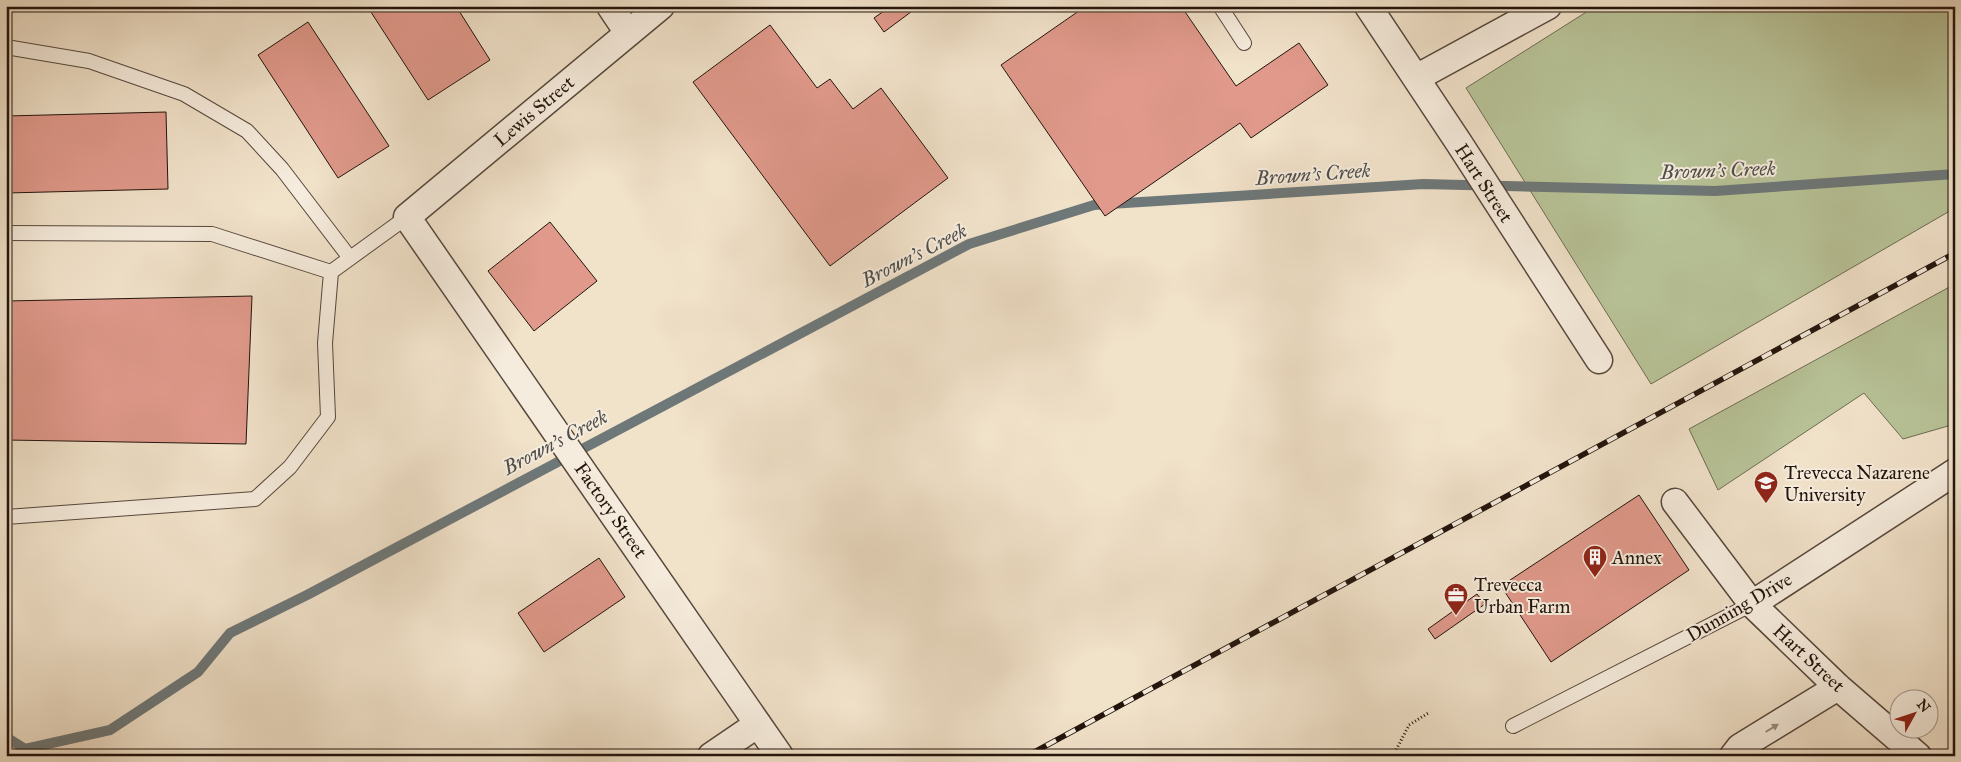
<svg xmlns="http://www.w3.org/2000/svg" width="1961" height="762" font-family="'IM FELL Great Primer',serif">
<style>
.green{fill:#b8c398;stroke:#6d6c52}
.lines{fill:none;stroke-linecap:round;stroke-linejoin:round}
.stream{stroke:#6e7879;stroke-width:10}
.building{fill:#e0998b;stroke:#22140c}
.lane-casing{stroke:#56483c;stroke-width:16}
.street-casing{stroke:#56483c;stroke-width:29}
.path{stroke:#22140c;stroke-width:3;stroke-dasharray:1 2.5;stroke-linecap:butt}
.lane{stroke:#f6ecdd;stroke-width:14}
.street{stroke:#f6ecdd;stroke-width:26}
.rail-casing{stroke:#22140c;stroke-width:5.5}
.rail{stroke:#f6ecdd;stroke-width:4;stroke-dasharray:11;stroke-linecap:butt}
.oneway{fill:#978b7f}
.labels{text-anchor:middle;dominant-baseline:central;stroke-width:4;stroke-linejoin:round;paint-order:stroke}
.street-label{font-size:19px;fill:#22140c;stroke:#f6ecdd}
.poi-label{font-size:19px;fill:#22140c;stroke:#f6ecdd;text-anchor:start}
.water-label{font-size:20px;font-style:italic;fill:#4e4e4c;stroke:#f6ecdd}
</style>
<rect width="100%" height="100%" fill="#f1e2ca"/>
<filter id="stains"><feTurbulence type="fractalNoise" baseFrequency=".004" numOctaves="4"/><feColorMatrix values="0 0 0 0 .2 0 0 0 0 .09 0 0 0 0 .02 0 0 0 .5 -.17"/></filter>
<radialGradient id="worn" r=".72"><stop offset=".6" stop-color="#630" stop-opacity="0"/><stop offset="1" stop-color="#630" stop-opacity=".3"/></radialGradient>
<path class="green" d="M1586 6H1955V208L1651 384 1466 88 1588 11Z
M1955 284V424L1903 439 1864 393 1718 490 1689 429Z"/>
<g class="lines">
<path class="stream" d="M6 737 25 749 110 730 198 672 230 633 307 595 969 244 1094 205 1423 184 1715 191 1955 174"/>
</g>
<path class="building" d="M367 6H456L490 60 428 100Z
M891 6H919L884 32 874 18Z
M1086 6H1181L1236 86 1299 43 1328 85 1251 138 1240 123 1105 216 1001 65Z
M308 22 389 146 338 178 258 55Z
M770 25 817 88 830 79 853 109 881 88 948 178 830 266 693 82Z
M166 112 168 189 6 193V116Z
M550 222 597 281 534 331 488 271Z
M252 296 246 444 6 440V301Z
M1639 495 1689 570 1551 662 1501 586Z
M599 558 625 597 544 652 518 613Z
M1477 594 1485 604 1435 639 1428 629Z"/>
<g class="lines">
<defs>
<path id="lane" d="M1220 6 1244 43
M6 47 89 61 184 94 247 131 282 169 350 258
M6 233 212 234 331 272
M6 517 255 499 290 467 328 417 325 343 331 272 407 217
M1513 726 1752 604"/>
<path id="street" d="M610 6 628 33
M661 6 407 217 780 756
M1368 6 1459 143 1599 360
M1416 78 1548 6
M1675 502 1752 604 1838 687 1918 756
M1752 604 1955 472
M711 756 758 724
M1733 756 1740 747 1838 687"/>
</defs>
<use href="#lane" class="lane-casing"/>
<use href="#street" class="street-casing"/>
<path class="path" d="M1393 756 1409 725 1430 712"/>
<use href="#lane" class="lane"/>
<use href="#street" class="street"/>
<defs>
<path id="rail" d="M1027 756 1955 253"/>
</defs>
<use href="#rail" class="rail-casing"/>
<use href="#rail" class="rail"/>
</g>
<defs><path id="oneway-solid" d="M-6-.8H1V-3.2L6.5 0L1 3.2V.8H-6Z" transform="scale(1.25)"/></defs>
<use class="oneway" href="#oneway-solid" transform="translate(1772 728) rotate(-32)"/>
<defs>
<symbol id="university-pin" viewBox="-11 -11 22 30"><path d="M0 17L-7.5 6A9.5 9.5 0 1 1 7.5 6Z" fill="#8f2418" stroke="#f6ecdd"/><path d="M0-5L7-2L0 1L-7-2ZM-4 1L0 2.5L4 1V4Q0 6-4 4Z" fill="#fff"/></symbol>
<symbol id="building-pin" viewBox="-11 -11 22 30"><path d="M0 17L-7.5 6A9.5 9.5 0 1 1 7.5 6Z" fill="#8f2418" stroke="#f6ecdd"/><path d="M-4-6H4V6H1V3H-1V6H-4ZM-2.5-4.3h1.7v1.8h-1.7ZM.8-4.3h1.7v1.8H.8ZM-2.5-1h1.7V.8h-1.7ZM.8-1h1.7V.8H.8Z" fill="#fff"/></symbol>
<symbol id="office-pin" viewBox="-11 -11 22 30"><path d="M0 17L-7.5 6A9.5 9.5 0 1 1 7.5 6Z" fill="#8f2418" stroke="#f6ecdd"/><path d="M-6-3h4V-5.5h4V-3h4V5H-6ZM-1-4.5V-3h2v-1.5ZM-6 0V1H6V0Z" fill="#fff"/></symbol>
</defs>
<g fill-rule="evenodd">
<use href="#university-pin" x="1752" y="469" width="28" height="38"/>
<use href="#building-pin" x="1581" y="543" width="28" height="38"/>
<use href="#office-pin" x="1442" y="581" width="28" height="38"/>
</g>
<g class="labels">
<g class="street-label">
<text transform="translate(534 111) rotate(-40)">Lewis Street</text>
<text transform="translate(1484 183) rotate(57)">Hart Street</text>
<text transform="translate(611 510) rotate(55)">Factory Street</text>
<text transform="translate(1739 607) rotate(-30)">Dunning Drive</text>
<text transform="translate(1809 658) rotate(43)">Hart Street</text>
</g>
<g class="poi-label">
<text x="1784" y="472">Trevecca Nazarene<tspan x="1784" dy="22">University</tspan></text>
<text x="1612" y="557">Annex</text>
<text x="1474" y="584">Trevecca<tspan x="1474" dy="22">Urban Farm</tspan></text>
</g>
<g class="water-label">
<text transform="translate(1718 170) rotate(-2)">Brown's Creek</text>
<text transform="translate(1313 174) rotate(-4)">Brown's Creek</text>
<text transform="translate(914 255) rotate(-27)">Brown's Creek</text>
<text transform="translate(555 442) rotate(-28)">Brown's Creek</text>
</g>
</g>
<rect width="1961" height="762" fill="none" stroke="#f1e2ca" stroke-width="25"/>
<rect x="8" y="8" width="1946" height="747" fill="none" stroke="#22140c" stroke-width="2.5"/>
<rect x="12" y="12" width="1936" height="737" fill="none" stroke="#22140c"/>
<g transform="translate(1914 714) rotate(50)"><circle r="24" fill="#f6ecdd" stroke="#a19689"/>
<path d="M0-4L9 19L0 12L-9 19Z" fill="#8f2418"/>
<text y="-8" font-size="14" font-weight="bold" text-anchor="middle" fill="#22140c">N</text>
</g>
<rect width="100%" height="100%" filter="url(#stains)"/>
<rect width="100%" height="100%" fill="url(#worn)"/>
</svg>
